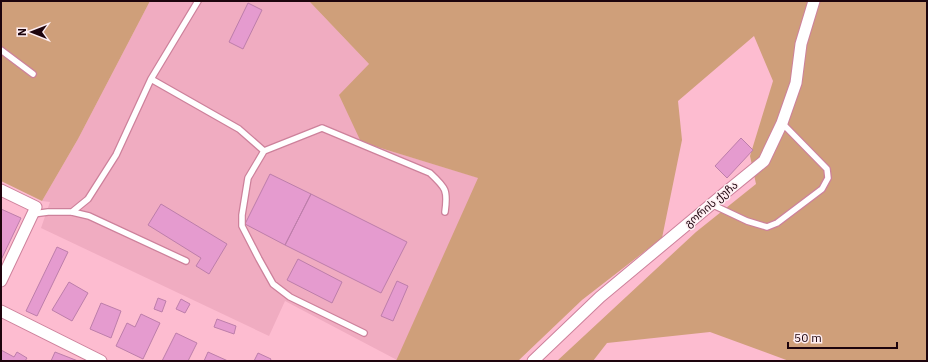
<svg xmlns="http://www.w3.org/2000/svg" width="928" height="362" font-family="'IBM Plex Sans','Noto Sans Georgian',sans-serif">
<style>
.built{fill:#f0acc1}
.green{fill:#cf9f7a}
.building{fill:#e59bcf;stroke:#bd7eaa}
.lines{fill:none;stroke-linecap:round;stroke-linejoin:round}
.service-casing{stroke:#cd819b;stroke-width:8}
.minor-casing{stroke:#cd819b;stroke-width:13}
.service{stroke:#fff;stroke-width:5.5}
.minor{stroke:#fff;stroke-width:11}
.labels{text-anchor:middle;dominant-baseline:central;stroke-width:3;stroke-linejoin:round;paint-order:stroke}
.street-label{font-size:11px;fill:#1d040d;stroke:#feedf1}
</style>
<rect width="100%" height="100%" fill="#fdbcd0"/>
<path class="built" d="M150 1H309L369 64 361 142 479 178 397 360 285 301 269 336 41 228 50 202 42 201 78 139Z"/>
<path class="green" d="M1 1H150L78 139 42 201 1 181Z
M309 1H927V361H789L710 332 607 343 593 361H557L696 232 756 184 750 156 773 81 754 36 678 101 682 140 662 238 582 300 518 361H396L478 178 361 142 339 95 369 64Z"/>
<path class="building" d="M248 3 262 10 243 49 229 42Z
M741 138 753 150 727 178 715 166Z
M270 174 311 194 285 245 245 224Z
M311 194 407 242 381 293 285 245Z
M161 204 227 244 209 274 196 266 201 258 148 225Z
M1 209 21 218 1 260Z
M57 247 68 252 37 316 26 311Z
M298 259 342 282 332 303 287 280Z
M397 281 408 286 393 321 381 316Z
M69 282 88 293 72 321 52 310Z
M158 298 166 301 162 312 154 309Z
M181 299 190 304 185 313 176 309Z
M101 303 121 311 111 338 90 329Z
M141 314 160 323 143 359 116 346 127 323 135 327Z
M217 319 236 326 234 334 214 327Z
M176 333 197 343 188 361H162Z
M1 350 14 357 17 352 27 358 25 361H1Z
M55 352 78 361H51Z
M208 352 228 361H204Z
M258 353 271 359 270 361H254Z"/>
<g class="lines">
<defs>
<path id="service" d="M1 50 33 74
M151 79 239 129 264 151 322 128 430 173C446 188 448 190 445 212
M264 151 248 178 242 215V226L259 259 273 284 290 297 364 333
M711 204 747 221 767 227 777 223 822 189 828 178 827 169 782 123
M72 212 88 199 116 155 151 79 198 1
M33 214 48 212H72L89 216 186 261"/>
<path id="minor" d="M1 190 36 207 1 281
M1 311 101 361
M533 361 600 297 726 192 764 161 782 123 796 83 801 44 814 1"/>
</defs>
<use href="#service" class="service-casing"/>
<use href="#minor" class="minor-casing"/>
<use href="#service" class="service"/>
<use href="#minor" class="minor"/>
</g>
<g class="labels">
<g class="street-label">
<text transform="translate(711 204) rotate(-40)">გორის ქუჩა</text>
</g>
</g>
<rect width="928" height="362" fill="none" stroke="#1d040d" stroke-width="4"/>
<g transform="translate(32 32) rotate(270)" stroke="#feedf1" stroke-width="3" paint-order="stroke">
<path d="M0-3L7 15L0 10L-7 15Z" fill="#1d040d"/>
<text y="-6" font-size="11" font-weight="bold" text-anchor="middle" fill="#1d040d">N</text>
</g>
<path d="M788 342v6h109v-6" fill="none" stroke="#1d040d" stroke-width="2"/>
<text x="794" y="342" font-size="12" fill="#1d040d" stroke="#feedf1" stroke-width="3" paint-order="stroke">50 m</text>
</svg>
